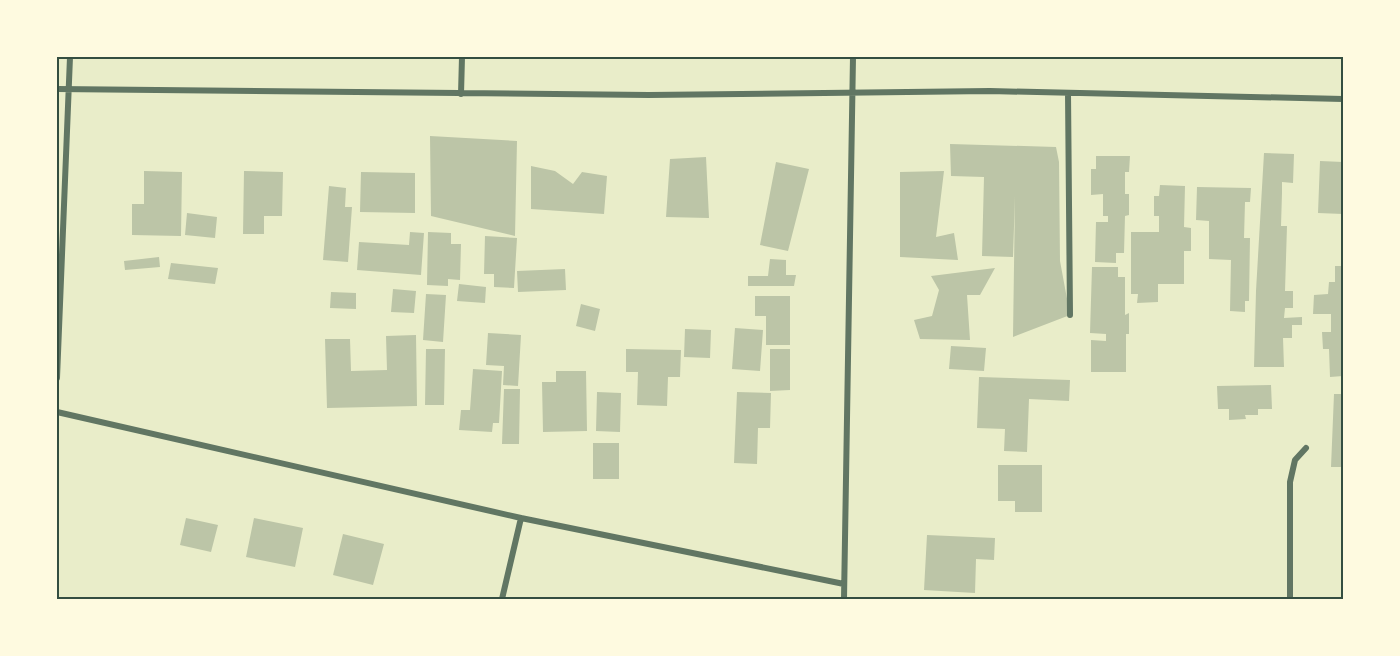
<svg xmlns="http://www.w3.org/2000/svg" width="1400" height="656" font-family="'Golos Text',sans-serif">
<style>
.building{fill:#bcc5a7}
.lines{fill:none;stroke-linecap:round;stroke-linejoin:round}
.minor{stroke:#617663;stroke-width:6}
.neatline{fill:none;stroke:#344e41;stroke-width:2}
</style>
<rect width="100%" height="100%" fill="#e9edc9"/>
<path class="building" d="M430 136 517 141 515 236 431 216Z
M950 144 1056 147 1059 162 1060 261 1070 315 1013 337 1015 196 1013 257 982 256 984 177 951 176Z
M1264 153 1294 154 1293 183 1282 182V193L1281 226H1287L1285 291H1293V308H1285L1284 318 1302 317V325H1292V338H1283L1284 367H1254L1256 291Z
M1096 156H1130L1129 172H1125V194H1129V215L1125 216 1124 253H1116V263L1095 262 1096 222H1108V216H1103V194L1091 195V169H1096Z
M706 157 709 218 666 217 670 159Z
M1320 161 1343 162V214L1318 213Z
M776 162 809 169 788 251 760 245Z
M531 166 555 171 573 184 582 172 607 176 604 214 531 209Z
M144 171 182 172 181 236 132 235V204H144Z
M244 171 283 172 282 216H264V234H243Z
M944 171 936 237 954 233 958 260 900 257V172Z
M361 172 415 173V213L360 212Z
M1160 185 1185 186 1184 227 1191 228V251H1184V284H1158V302L1137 303 1138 294H1131V232H1159V216H1154V196H1159Z
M329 186 346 188 345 207H352L348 262 323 260Z
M1197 187 1251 188 1250 202H1245L1244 238H1250L1249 301H1245V312L1230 311 1231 260 1209 259V221L1196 220Z
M187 213 217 217 215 238 185 235Z
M410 232 424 233 421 275 357 270 359 242 409 245Z
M428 232 451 233V244H461L460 280 448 279V286L427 285Z
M485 236 517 238 514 288 494 287V274H484Z
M159 257 160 267 125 270 124 261Z
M770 259 786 260V275H796L794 286H748V276H768Z
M171 263 218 268 215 284 168 279Z
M1335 266H1343V376L1330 377 1329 349H1323L1322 332H1331V314H1313L1314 295 1328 294 1329 282H1335Z
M1092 267H1118V277H1125V315L1129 313V334H1126V372H1091V340L1106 341V334L1090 333Z
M995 268 980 295H967L970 340 920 339 914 320 932 316 939 290 931 276Z
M565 269 566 290 518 292 517 271Z
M459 284 486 287 485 303 457 301Z
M393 289 416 291 414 313 391 312Z
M331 292 356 293V309L330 308Z
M426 294 446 295 443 342 423 340Z
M755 296H790V345H766V316H755Z
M581 304 600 309 595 331 576 326Z
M735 328 763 330 760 371 732 369Z
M685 329 711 330 710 358 684 357Z
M488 333 521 335 518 386 503 385 504 366 486 365Z
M416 335 417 406 327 408 325 339H350L351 371 387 370 386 336Z
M951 346 986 348 984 371 949 369Z
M426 349H445L444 405H425Z
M626 349 681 350 680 377H668L667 406 637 405 638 372H626Z
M770 349H790V390L770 391Z
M473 369 502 371 499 423H493L492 432 459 430 461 410H470Z
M556 371H586L587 431 543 432 542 382H556Z
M979 377 1070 380 1069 401 1029 399 1027 452 1004 451 1005 429 977 428Z
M1271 385 1272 409H1258V415H1245L1246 419 1229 420V409H1218L1217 386Z
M504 389H520L519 444H502Z
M597 392 621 393 620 432 596 431Z
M737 392 771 393 770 428H758L757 464 734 463Z
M1334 394H1343V467H1331Z
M593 443H619V479H593Z
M998 465H1042V512H1015V501H998Z
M186 518 218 525 211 552 180 545Z
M254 518 303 528 295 567 246 557Z
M343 534 384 544 373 585 333 575Z
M927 535 995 538 994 560 976 559 975 593 924 590Z"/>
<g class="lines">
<path class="minor" d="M57 89 649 95 990 91 1343 99
M1068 93 1070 315
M461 94 462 57
M57 378 70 57
M57 412 521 518 844 584
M502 599 521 518
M844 599 853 57
M1290 599V482L1295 460 1306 448"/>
</g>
<rect width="1400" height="656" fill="none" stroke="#fefae0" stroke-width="117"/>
<rect x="58" y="58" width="1284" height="540" class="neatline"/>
</svg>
